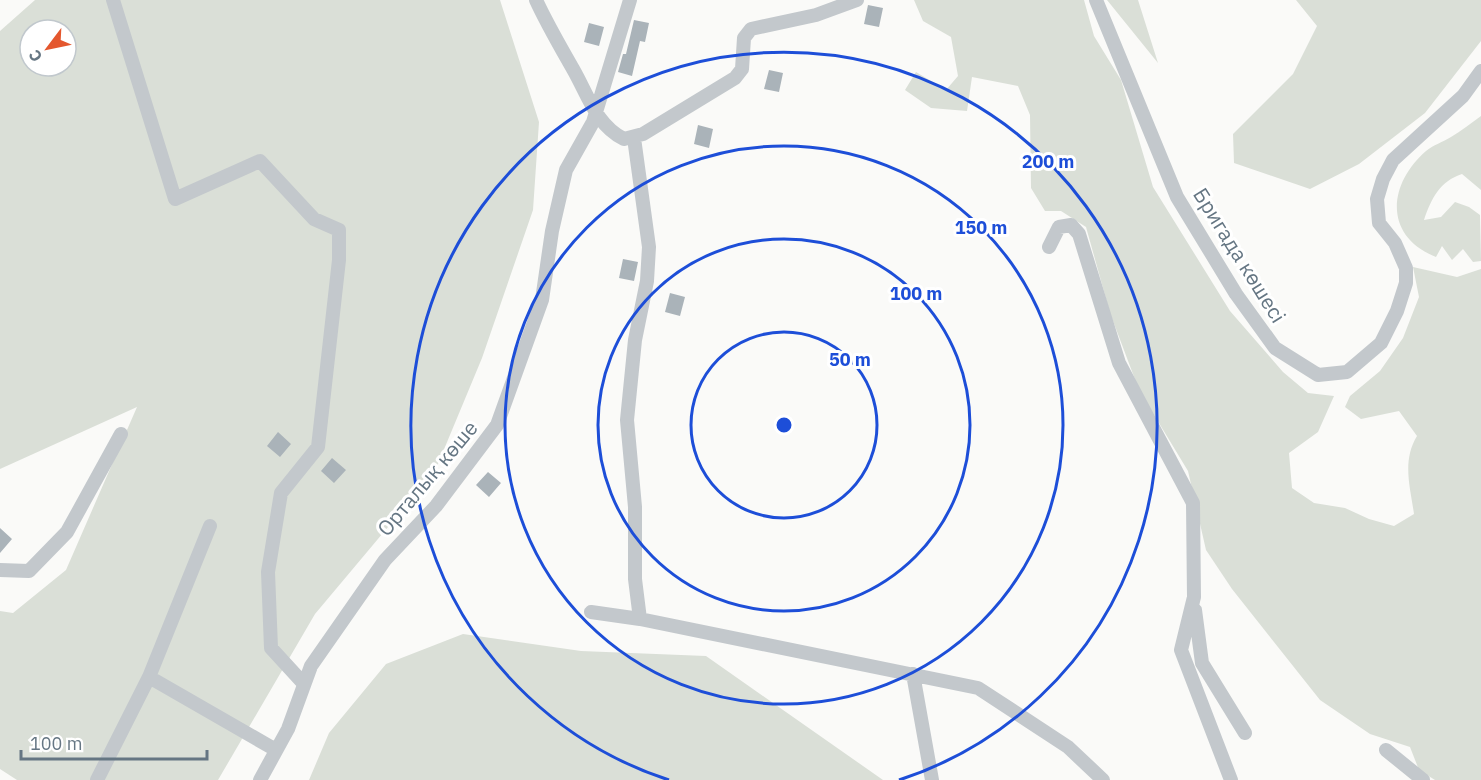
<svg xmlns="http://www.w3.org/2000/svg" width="1481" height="780" font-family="'IBM Plex Sans',sans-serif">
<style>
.green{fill:#dadfd7;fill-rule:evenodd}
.building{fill:#aab3b9}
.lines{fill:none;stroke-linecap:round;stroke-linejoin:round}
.minor{stroke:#c3c8cc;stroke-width:14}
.ring{fill:none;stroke:#1d4ed8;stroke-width:3}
.labels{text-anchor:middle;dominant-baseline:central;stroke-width:6;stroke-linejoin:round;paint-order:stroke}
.street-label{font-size:21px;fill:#657683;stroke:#fff}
.centre{fill:#1d4ed8;stroke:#fff;stroke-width:3}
.ring-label{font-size:18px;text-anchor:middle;font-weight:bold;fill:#1d4ed8;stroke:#fff;stroke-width:6;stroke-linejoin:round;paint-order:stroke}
</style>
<rect width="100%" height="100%" fill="#fafaf8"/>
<path class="green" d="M35 0H500L539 122 533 210 482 358 435 471 315 614 218 780H17L0 769V611L13 613 66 570 137 407 0 469V31ZM30 30H66V66H30Z
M914 0H1084L1094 36 1121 80 1153 187 1230 311 1283 372 1308 393 1334 396 1318 432 1289 453 1292 488 1314 503 1345 508 1369 519 1394 526 1414 514C1410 486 1402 461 1417 436L1399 411 1361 419 1345 407 1350 396 1380 371 1403 338 1419 297 1413 267 1457 277 1481 269V780H1435L1419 770 1410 747 1370 734 1320 700 1232 589 1206 550 1188 471 1139 390 1110 313 1086 227 1061 211H1045L1031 188 1030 115 1018 86 972 77 967 111 931 108 905 90 916 72 946 90 958 76 951 37 923 21Z
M1107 0H1138L1158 63Z
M1296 0H1481V41L1425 113 1359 164 1310 189 1234 163 1233 134 1293 74 1317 26Z
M1481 116V190L1462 174C1440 181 1431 199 1424 220L1441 217 1455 202 1469 207 1480 215 1481 261 1473 262 1463 249 1452 260 1442 246 1436 257C1383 236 1388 184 1426 151 1433 145 1443 142 1451 137 1461 131 1471 123 1481 116Z
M463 634 581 651 706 656 883 780H309L329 733 386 664Z"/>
<path class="building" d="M868 5 883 8 879 27 864 24Z
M634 20 649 23 645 42 640 41 632 76 618 72 623 54H626Z
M589 23 604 27 599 46 584 42Z
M769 70 783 73 779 92 764 89Z
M698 125 713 129 709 148 694 144Z
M623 259 638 262 634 281 619 278Z
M670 293 685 297 680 316 665 312Z
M278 432 291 444 280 457 267 446Z
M332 458 346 470 334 483 321 471Z
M488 472 501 483 489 497 476 485Z
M0 528 12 539 0 553Z"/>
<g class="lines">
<path class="minor" d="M113 0 175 199 260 161 314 219 339 230V260L318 447 281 493 268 572 271 648 304 684
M536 0C547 24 560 46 573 69 588 95 596 125 624 139L643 134 735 78 742 69 744 38 751 29 816 15 857 0
M1096 0 1177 197 1236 294 1275 348 1318 375 1347 372 1381 343 1397 311 1406 283V268L1395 243 1379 223 1377 199 1383 179 1393 160 1463 96 1481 71
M1049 247 1059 227 1071 225 1079 234 1119 363 1193 503 1194 597 1181 650 1231 780
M210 526 149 677 276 750
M0 570 29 571 67 532 121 434
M1195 610 1202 663 1245 733
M591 612 640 619 635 579V507L627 420 635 340 647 281 649 247 634 138
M640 619 978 688 1068 747 1103 780
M913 674 932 780
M1386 750 1423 780
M97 780 149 677
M260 780 288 729 311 666 385 560 436 506 497 425 542 300 552 231 566 170 593 122 630 0"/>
</g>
<g class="ring">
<circle cx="784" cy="425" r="93"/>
<circle cx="784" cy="425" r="186"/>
<circle cx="784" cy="425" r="279"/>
<path d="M669 780A373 373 0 1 1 899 780"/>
</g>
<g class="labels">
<g class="street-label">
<text transform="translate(1240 255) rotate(58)">Бригада көшесі</text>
<text transform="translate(427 478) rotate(-50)">Орталық көше</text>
</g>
</g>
<circle cx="784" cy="425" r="9" class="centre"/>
<g class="ring-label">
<text x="1048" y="168">200 m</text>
<text x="981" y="234">150 m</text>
<text x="916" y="300">100 m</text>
<text x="850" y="366">50 m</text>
</g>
<g transform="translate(48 48) rotate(238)"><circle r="28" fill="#ffffff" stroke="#c1c8cd" stroke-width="1.5"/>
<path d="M0-4.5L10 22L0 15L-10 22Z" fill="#e4572e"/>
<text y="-9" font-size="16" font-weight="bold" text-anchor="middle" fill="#657683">С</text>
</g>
<path d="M21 750v9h186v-9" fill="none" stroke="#657683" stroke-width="3"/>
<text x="30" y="750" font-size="18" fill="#657683" stroke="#ffffff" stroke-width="4.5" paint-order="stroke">100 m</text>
</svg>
